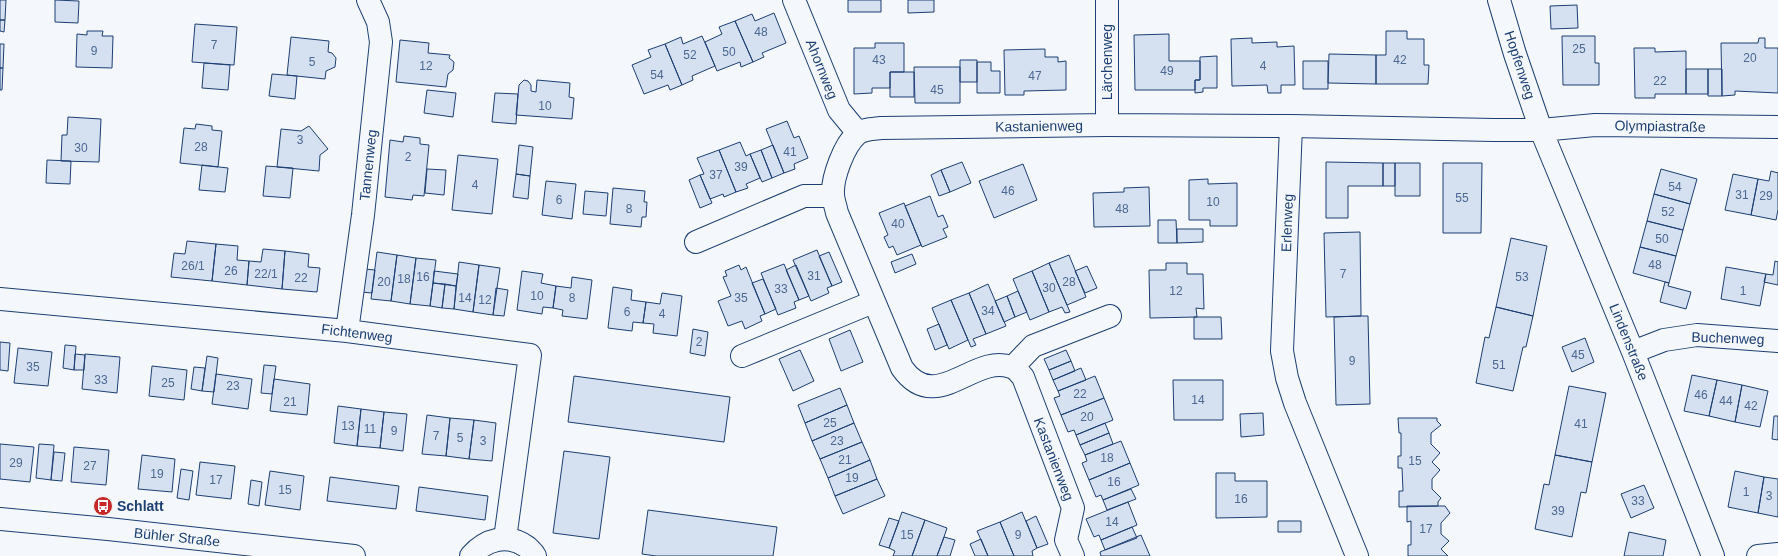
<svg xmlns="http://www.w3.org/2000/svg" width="1778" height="556" font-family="Helvetica,sans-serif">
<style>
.building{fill:#d5e0f0;stroke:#1d3f73}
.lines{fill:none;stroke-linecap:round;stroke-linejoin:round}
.street-casing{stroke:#1d3f73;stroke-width:24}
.secondary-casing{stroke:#1d3f73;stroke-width:24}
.street{stroke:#f4f7fb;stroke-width:22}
.secondary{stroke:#f4f7fb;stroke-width:22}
.labels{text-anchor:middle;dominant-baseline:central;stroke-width:3;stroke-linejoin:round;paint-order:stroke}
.number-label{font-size:12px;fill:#4b6792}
.street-label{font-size:14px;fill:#1d3f73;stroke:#f4f7fb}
.poi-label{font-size:14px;font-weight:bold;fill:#1d3f73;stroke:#f4f7fb;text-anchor:start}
</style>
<rect width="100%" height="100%" fill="#f4f7fb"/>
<path class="building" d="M0 0H6L5 20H0Z
M55 0 79 1 78 23 55 22Z
M848 0H881V12H848Z
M908 0H934V12L908 13Z
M1577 5 1578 28 1551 29 1550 6Z
M774 13 786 43 762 53 764 57 753 62 735 21 752 14 755 21Z
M0 20H5L4 32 0 31Z
M735 21 753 62 741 67 740 62 717 71 705 42 722 34 719 27Z
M195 24 237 27 234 65 192 62Z
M87 31H103L102 36H113L112 68 76 67 77 34 87 35Z
M1386 31H1407V39H1424V65H1429L1428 84H1376V55H1386Z
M1169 34V61H1200V80H1195V90H1135L1134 35Z
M702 36 715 66 692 76 693 80 682 85 665 44 681 37 683 44Z
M1562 36H1595V63H1599V85H1563Z
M291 37 329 41 328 52 332 53 336 58 335 67 326 71 325 79 287 75Z
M1252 38V43L1277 42V47L1294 46 1295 85H1281V93H1268L1267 85 1232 86 1231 39Z
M1759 38H1765V48H1778V93L1735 91V95L1722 96 1721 43H1758Z
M400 40 429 43 428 53 450 55 449 58 454 62 453 70 448 74 446 87 396 82Z
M875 43H904V72H890V88H872V93L854 94V48H875Z
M0 44H4L3 68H0Z
M665 44 682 85 670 90 668 85 644 94 632 65 651 57 648 50Z
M1634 48H1655V52L1686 51V94H1655V98H1635Z
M1045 49V57H1058V62L1066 61V90L1024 91V95H1005L1004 50Z
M1329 54 1376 55V84L1328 83Z
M1217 56V88H1203V92L1195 93V80H1200V57Z
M960 60H977V82H960Z
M1303 61H1328V89H1303Z
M977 62H991V71H1000V93H977Z
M204 63 230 65 228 90 202 88Z
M914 67H960V103H915Z
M0 68H3L2 90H0Z
M1686 69H1708V94H1686Z
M1708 69H1722V96H1708Z
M890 72H914V97H890Z
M272 74 297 76 295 99 269 96Z
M524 80 528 81 531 85V91L536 92 537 80 570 83 569 97 574 98 572 119 516 115 519 85Z
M427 90 456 93 453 117 424 113Z
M495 93 518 94 516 124 492 122Z
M68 117 101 119 99 162 61 161 62 135H67Z
M787 121 794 138 799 136 808 158 794 164 795 169 784 173 766 129Z
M196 124 212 126V130L222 131 218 167 180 163 184 128 195 129Z
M309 126 328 149 320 155 319 171 277 167 281 129 301 131Z
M404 136 420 138V144L429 145 424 196 413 195 412 200 385 197 390 140 403 142Z
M740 142 746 156 750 154 760 178 746 184 748 188 736 192 719 150Z
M519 145 533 147 530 176 516 174Z
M773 145 784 173 772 178 761 150Z
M719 150 736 192 724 197 723 194 710 199 700 175 704 174 697 158Z
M761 150 772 178 762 182 750 154Z
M458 155 498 159 492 214 452 210Z
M47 160 71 161 70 184 46 183Z
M962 162 971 183 950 192 941 170Z
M1326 162 1383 163V186H1348V218H1326Z
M1383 163H1395V186H1383Z
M1395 163H1420V196H1395Z
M1443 163H1482L1481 233H1443Z
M1023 164 1037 200 994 218 979 181Z
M202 165 228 168 225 192 199 190Z
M266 166 293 168 290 198 263 196Z
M427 169 446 170 444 195 425 193Z
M1661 169 1697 179 1690 204 1654 194Z
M941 170 950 192 939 196 931 175Z
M1771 171 1778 173V210L1776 220 1751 215 1758 179 1769 181Z
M516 174 530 176 528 199 513 197Z
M1733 174 1758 179 1751 215 1725 210Z
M700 175 712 203 700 208 689 180Z
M1208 179V184L1237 183V226H1210V220H1189V180Z
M546 181 576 184 572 219 542 215Z
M1149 187 1150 226 1094 227 1093 193 1124 192V188Z
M613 188 645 191 644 202H647L646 217H642L641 227 610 224Z
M585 191 608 193 606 216 583 214Z
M1654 194 1690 204 1683 230 1647 221Z
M930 196 938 217 943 215 948 227 943 229 947 237 922 247 905 206Z
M904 203 921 245 897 255 893 246 889 248 884 237 888 235 879 213Z
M1158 220H1176L1177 243H1158Z
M1647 221 1683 230 1676 256 1640 247Z
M1177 229H1203V242L1177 243Z
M1360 232 1361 316 1326 317 1324 233Z
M1511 238 1547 246 1533 316 1496 307Z
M187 241 216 244 212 281 171 277 174 253 185 254Z
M216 244 238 246 237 260 249 261 247 285 212 281Z
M1640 247 1676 256 1669 283 1633 273Z
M263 249 285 251 282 289 247 285 249 261 261 262Z
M817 250 832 286 827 288 829 293 811 301 793 260Z
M285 251 309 254 308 267 320 268 317 292 282 289Z
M377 252 397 255 391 301 371 299Z
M829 252 842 282 832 286 819 256Z
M912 254 916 264 895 273 891 262Z
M397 255 416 258 410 304 391 301Z
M1069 255 1086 297 1067 305 1049 263Z
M416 258 436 260 430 306 410 304Z
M1775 261 1778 262V285L1764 282 1766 274 1773 275Z
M459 262 479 265 473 312 454 309Z
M1049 263 1070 312 1065 313 1062 307 1049 312 1032 271Z
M1166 263H1187V274H1203L1204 309 1196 308 1197 317 1150 318 1149 270H1166Z
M784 264 799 300 794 302 796 308 778 315 761 273Z
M479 265 500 268 493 315 473 312Z
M739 265 741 270 746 267 765 314 760 316 762 321 745 329 742 321 728 326 718 301 731 296 723 277 727 276 725 271Z
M796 265 809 296 799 300 786 270Z
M1087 266 1097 288 1085 293 1075 271Z
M1726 267 1766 274 1760 306 1721 299Z
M364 269 375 270 372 293 361 292Z
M434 271 458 274 456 286 433 283Z
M522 271 543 274 541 283 556 286 553 308 543 307 542 314 517 310Z
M1032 271 1049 312 1030 320 1013 279Z
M572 277 592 280 587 319 562 316 563 310 553 308 556 286 571 288Z
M763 279 776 309 765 314 752 283Z
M1665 282 1669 283 1668 286 1691 292 1686 309 1660 302Z
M433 283 445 284 442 308 430 306Z
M445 284 456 286 454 309 442 308Z
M988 284 1006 326 986 334 969 293Z
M613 287 632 290 631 300 646 302 643 323 633 322 632 331 608 328Z
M496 288 508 290 504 316 493 315Z
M1018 291 1027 312 1015 317 1007 296Z
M662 293 682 296 677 336 653 333 654 324 643 323 646 302 660 304Z
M969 293 986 334 973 339 976 345 971 347 951 300Z
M1007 296 1015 317 1004 322 995 301Z
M951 300 968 340 949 349 932 308Z
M1496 307 1533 316 1526 347H1523L1513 391 1476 383 1485 337 1489 338Z
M1361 316H1368L1370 404 1336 405 1334 317Z
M1194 317H1221L1222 339H1194Z
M939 324 947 345 935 350 927 329Z
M693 329 708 332 705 356 690 353Z
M850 330 863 362 841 371 829 339Z
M1585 338 1594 362 1572 372 1562 347Z
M0 342 10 343 8 371 0 370Z
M65 345 76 346 74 370 63 368Z
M18 348 52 352 48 386 14 383Z
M800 350 814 381 793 391 779 359Z
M1066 350 1071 361 1049 370 1044 359Z
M75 354 85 355 84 370H74Z
M85 354 120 357 117 393 82 389Z
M207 356 218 358 214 392 202 391Z
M1071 361 1075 371 1053 380 1049 370Z
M264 365 276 366 272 394 261 393Z
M152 366 187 370 184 400 149 396Z
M194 367 205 368 202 391 191 389Z
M1081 368 1086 380 1058 391 1053 380Z
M216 374 252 379 248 409 212 404Z
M1692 375 1717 380 1709 416 1684 411Z
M574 376 730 397 724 442 568 422Z
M1095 376 1104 398 1061 415 1054 398 1060 396 1058 391Z
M274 379 310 384 307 415 270 411Z
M1173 380H1223V420H1174Z
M1717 380 1742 385 1735 422 1709 416Z
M1742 385 1768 391 1760 427 1735 422Z
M1569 386 1606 393 1592 462 1555 455Z
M840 388 847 405 805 423 798 405Z
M1104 398 1113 420 1076 435 1074 430 1068 432 1061 415Z
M847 405 854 423 812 441 805 423Z
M338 406 361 409 357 446 334 443Z
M361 409 384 412 380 448 357 446Z
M384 412 407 414 403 451 380 448Z
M1263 413 1264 435 1241 437 1240 414Z
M427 415 450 418 446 456 422 454Z
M1774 416H1778V440L1772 439Z
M450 418 474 420 469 459 446 456Z
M1398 418H1437V421L1441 425 1431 433V444L1440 453 1432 462 1440 470 1432 479V489L1441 498 1438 502V506L1399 507V491H1403L1402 468H1398V456H1401V433H1399Z
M474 420 496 423 492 461 469 459Z
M854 423 862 442 820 459 812 441Z
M1105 423 1109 433 1080 445 1076 435Z
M1109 433 1113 444 1085 455 1080 445Z
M1121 441 1130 463 1089 480 1082 463 1087 461 1085 455Z
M862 442 870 460 828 478 820 459Z
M0 444 34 447 30 482 0 479Z
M39 444 54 445 51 480 36 478Z
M74 447 109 450 106 485 71 482Z
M564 451 610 457 599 539 553 533Z
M54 452 65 453 62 481 51 480Z
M142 455 175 459 172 492 138 489Z
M1555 455 1592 462 1586 493 1581 492 1572 537 1535 529 1544 484 1549 485Z
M870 460 877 479 835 496 828 478Z
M200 462 235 466 231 499 196 495Z
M1130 463 1139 485 1103 500 1101 495 1096 497 1089 480Z
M181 469 193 471 189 500 177 498Z
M270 471 304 476 300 510 265 505Z
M1735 471 1764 477 1758 513 1728 507Z
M1216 473H1235V481H1267V517L1216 518Z
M330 477 399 486 396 509 327 501Z
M1764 477 1778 479V517L1758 513Z
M877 479 885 496 843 514 835 496Z
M251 480 262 482 259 506 248 504Z
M1644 485 1654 508 1631 518 1621 494Z
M419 487 488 496 485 520 416 511Z
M1131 489 1136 499 1107 510 1103 500Z
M1128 502 1137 525 1101 540 1099 535 1094 537 1086 519Z
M1407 506H1445L1450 513 1441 523V534L1449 541 1441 549 1448 556H1408V545H1411V521L1407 522Z
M648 510 777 527 773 556H656L642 554Z
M902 512 925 520 912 556H893L895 551 889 548Z
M1022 512 1037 548 1032 551 1033 556H1014L1000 522Z
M1036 516 1048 544 1037 548 1026 521Z
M889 518 899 521 889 548 879 545Z
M925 520 947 528 944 537 937 556H912Z
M1278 521H1301V532H1278Z
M1000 522 1014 556H988L977 531Z
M1132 527 1137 538 1105 550 1101 540Z
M1629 532 1666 540 1663 556H1624Z
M1141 535 1150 556H1101L1100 552Z
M944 537 955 540 950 556H937Z
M981 539 988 556H975L970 544Z"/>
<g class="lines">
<defs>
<path id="street" d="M794 0 839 110 858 133
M1107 0V125
M1499 0 1515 54 1541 130 1633 352 1713 556
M696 242 804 196H833
M0 299 347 331 530 355 505 539
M347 331 363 215 381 42 378 22 368 0
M1633 352 1664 340 1697 335 1778 341
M742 356 873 302
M1013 367 1033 346 1110 316
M1073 556 1066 540 1073 508 1023 377C1020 374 1016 368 1011 367 974 353 936 416 902 368L837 213C836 207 833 200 833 194 832 178 844 145 857 134 863 129 873 129 881 128L1107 125 1291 126
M1357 556 1295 403 1287 378 1282 351 1291 126 1494 130H1541L1595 125 1778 127
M1758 556 1778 554"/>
<path id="secondary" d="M0 519 108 529 354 556
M471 556C486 539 508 533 527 547 530 550 533 552 535 556"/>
</defs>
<use href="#street" class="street-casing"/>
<use href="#secondary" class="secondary-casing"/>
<use href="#street" class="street"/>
<use href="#secondary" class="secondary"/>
</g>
<defs>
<symbol id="bus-disc" viewBox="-11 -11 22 22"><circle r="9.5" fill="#c62828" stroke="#f4f7fb"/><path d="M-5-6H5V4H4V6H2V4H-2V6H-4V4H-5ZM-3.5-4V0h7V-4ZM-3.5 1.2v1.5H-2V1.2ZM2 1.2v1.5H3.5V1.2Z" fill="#fff"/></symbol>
</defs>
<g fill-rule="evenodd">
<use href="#bus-disc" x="92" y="495" width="22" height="22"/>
</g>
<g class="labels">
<g class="number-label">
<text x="761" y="32">48</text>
<text x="214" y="45">7</text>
<text x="1579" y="49">25</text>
<text x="94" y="51">9</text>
<text x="729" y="52">50</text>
<text x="690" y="55">52</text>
<text x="1750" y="58">20</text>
<text x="879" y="60">43</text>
<text x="1400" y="60">42</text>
<text x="312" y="62">5</text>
<text x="426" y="66">12</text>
<text x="1263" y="66">4</text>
<text x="1167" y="71">49</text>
<text x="657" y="75">54</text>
<text x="1035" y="76">47</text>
<text x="1660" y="81">22</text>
<text x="937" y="90">45</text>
<text x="545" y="106">10</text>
<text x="300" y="140">3</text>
<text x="201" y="147">28</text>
<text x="81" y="148">30</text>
<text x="790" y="152">41</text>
<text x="408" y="157">2</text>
<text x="741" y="167">39</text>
<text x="716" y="175">37</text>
<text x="475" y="185">4</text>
<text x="1675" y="187">54</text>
<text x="1008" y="191">46</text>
<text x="1742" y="195">31</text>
<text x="1766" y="196">29</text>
<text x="1462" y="198">55</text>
<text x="559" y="200">6</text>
<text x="1213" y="202">10</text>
<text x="629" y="209">8</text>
<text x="1122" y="209">48</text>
<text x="1668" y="212">52</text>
<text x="898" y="224">40</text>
<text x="1662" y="239">50</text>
<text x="1655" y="265">48</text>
<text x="193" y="266">26/1</text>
<text x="231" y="271">26</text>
<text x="266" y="274">22/1</text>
<text x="1343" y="274">7</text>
<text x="814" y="276">31</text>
<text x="423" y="277">16</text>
<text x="1522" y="277">53</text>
<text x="301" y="278">22</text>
<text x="404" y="279">18</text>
<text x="384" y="282">20</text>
<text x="1069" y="282">28</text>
<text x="1049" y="288">30</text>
<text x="781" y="289">33</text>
<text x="1176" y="291">12</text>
<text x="1743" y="291">1</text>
<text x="537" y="296">10</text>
<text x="465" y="298">14</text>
<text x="572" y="298">8</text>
<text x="741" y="298">35</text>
<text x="485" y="300">12</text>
<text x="988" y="311">34</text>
<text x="627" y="312">6</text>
<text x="662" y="314">4</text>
<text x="699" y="342">2</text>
<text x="1578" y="355">45</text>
<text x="1352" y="361">9</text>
<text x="1499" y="365">51</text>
<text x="33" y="367">35</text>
<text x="101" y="380">33</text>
<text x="168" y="383">25</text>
<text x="233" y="386">23</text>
<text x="1080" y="394">22</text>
<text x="1701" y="395">46</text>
<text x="1198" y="400">14</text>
<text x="1726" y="401">44</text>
<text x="290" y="402">21</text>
<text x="1751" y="406">42</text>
<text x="1087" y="417">20</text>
<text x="830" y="423">25</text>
<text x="1581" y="424">41</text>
<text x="348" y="426">13</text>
<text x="370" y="429">11</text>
<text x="394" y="431">9</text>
<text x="436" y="436">7</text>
<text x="460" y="438">5</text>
<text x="483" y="441">3</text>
<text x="837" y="441">23</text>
<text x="1107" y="458">18</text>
<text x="845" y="460">21</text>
<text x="1415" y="461">15</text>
<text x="16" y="463">29</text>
<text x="90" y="466">27</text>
<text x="157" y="474">19</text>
<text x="852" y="478">19</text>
<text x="216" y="480">17</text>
<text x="1114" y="482">16</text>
<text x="285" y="490">15</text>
<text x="1746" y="492">1</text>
<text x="1769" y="496">3</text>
<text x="1241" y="499">16</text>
<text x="1638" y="501">33</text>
<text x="1558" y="511">39</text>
<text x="1112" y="522">14</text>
<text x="1426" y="529">17</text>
<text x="907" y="535">15</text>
<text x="1018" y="535">9</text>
</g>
<g class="street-label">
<text transform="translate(1107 62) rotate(-90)">Lärchenweg</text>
<text transform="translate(1520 65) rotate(72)">Hopfenweg</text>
<text transform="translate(822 69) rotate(68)">Ahornweg</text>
<text transform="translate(1039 126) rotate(-1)">Kastanienweg</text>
<text transform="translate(1660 126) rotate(1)">Olympiastraße</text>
<text transform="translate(368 165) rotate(-84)">Tannenweg</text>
<text transform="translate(1287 223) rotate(-88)">Erlenweg</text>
<text transform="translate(357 333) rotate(7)">Fichtenweg</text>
<text transform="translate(1728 338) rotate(2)">Buchenweg</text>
<text transform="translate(1629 342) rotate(68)">Lindenstraße</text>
<text transform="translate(1054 459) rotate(69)">Kastanienweg</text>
<text transform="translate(177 537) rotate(6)">Bühler Straße</text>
</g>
<g class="poi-label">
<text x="117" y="506">Schlatt</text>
</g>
</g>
</svg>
